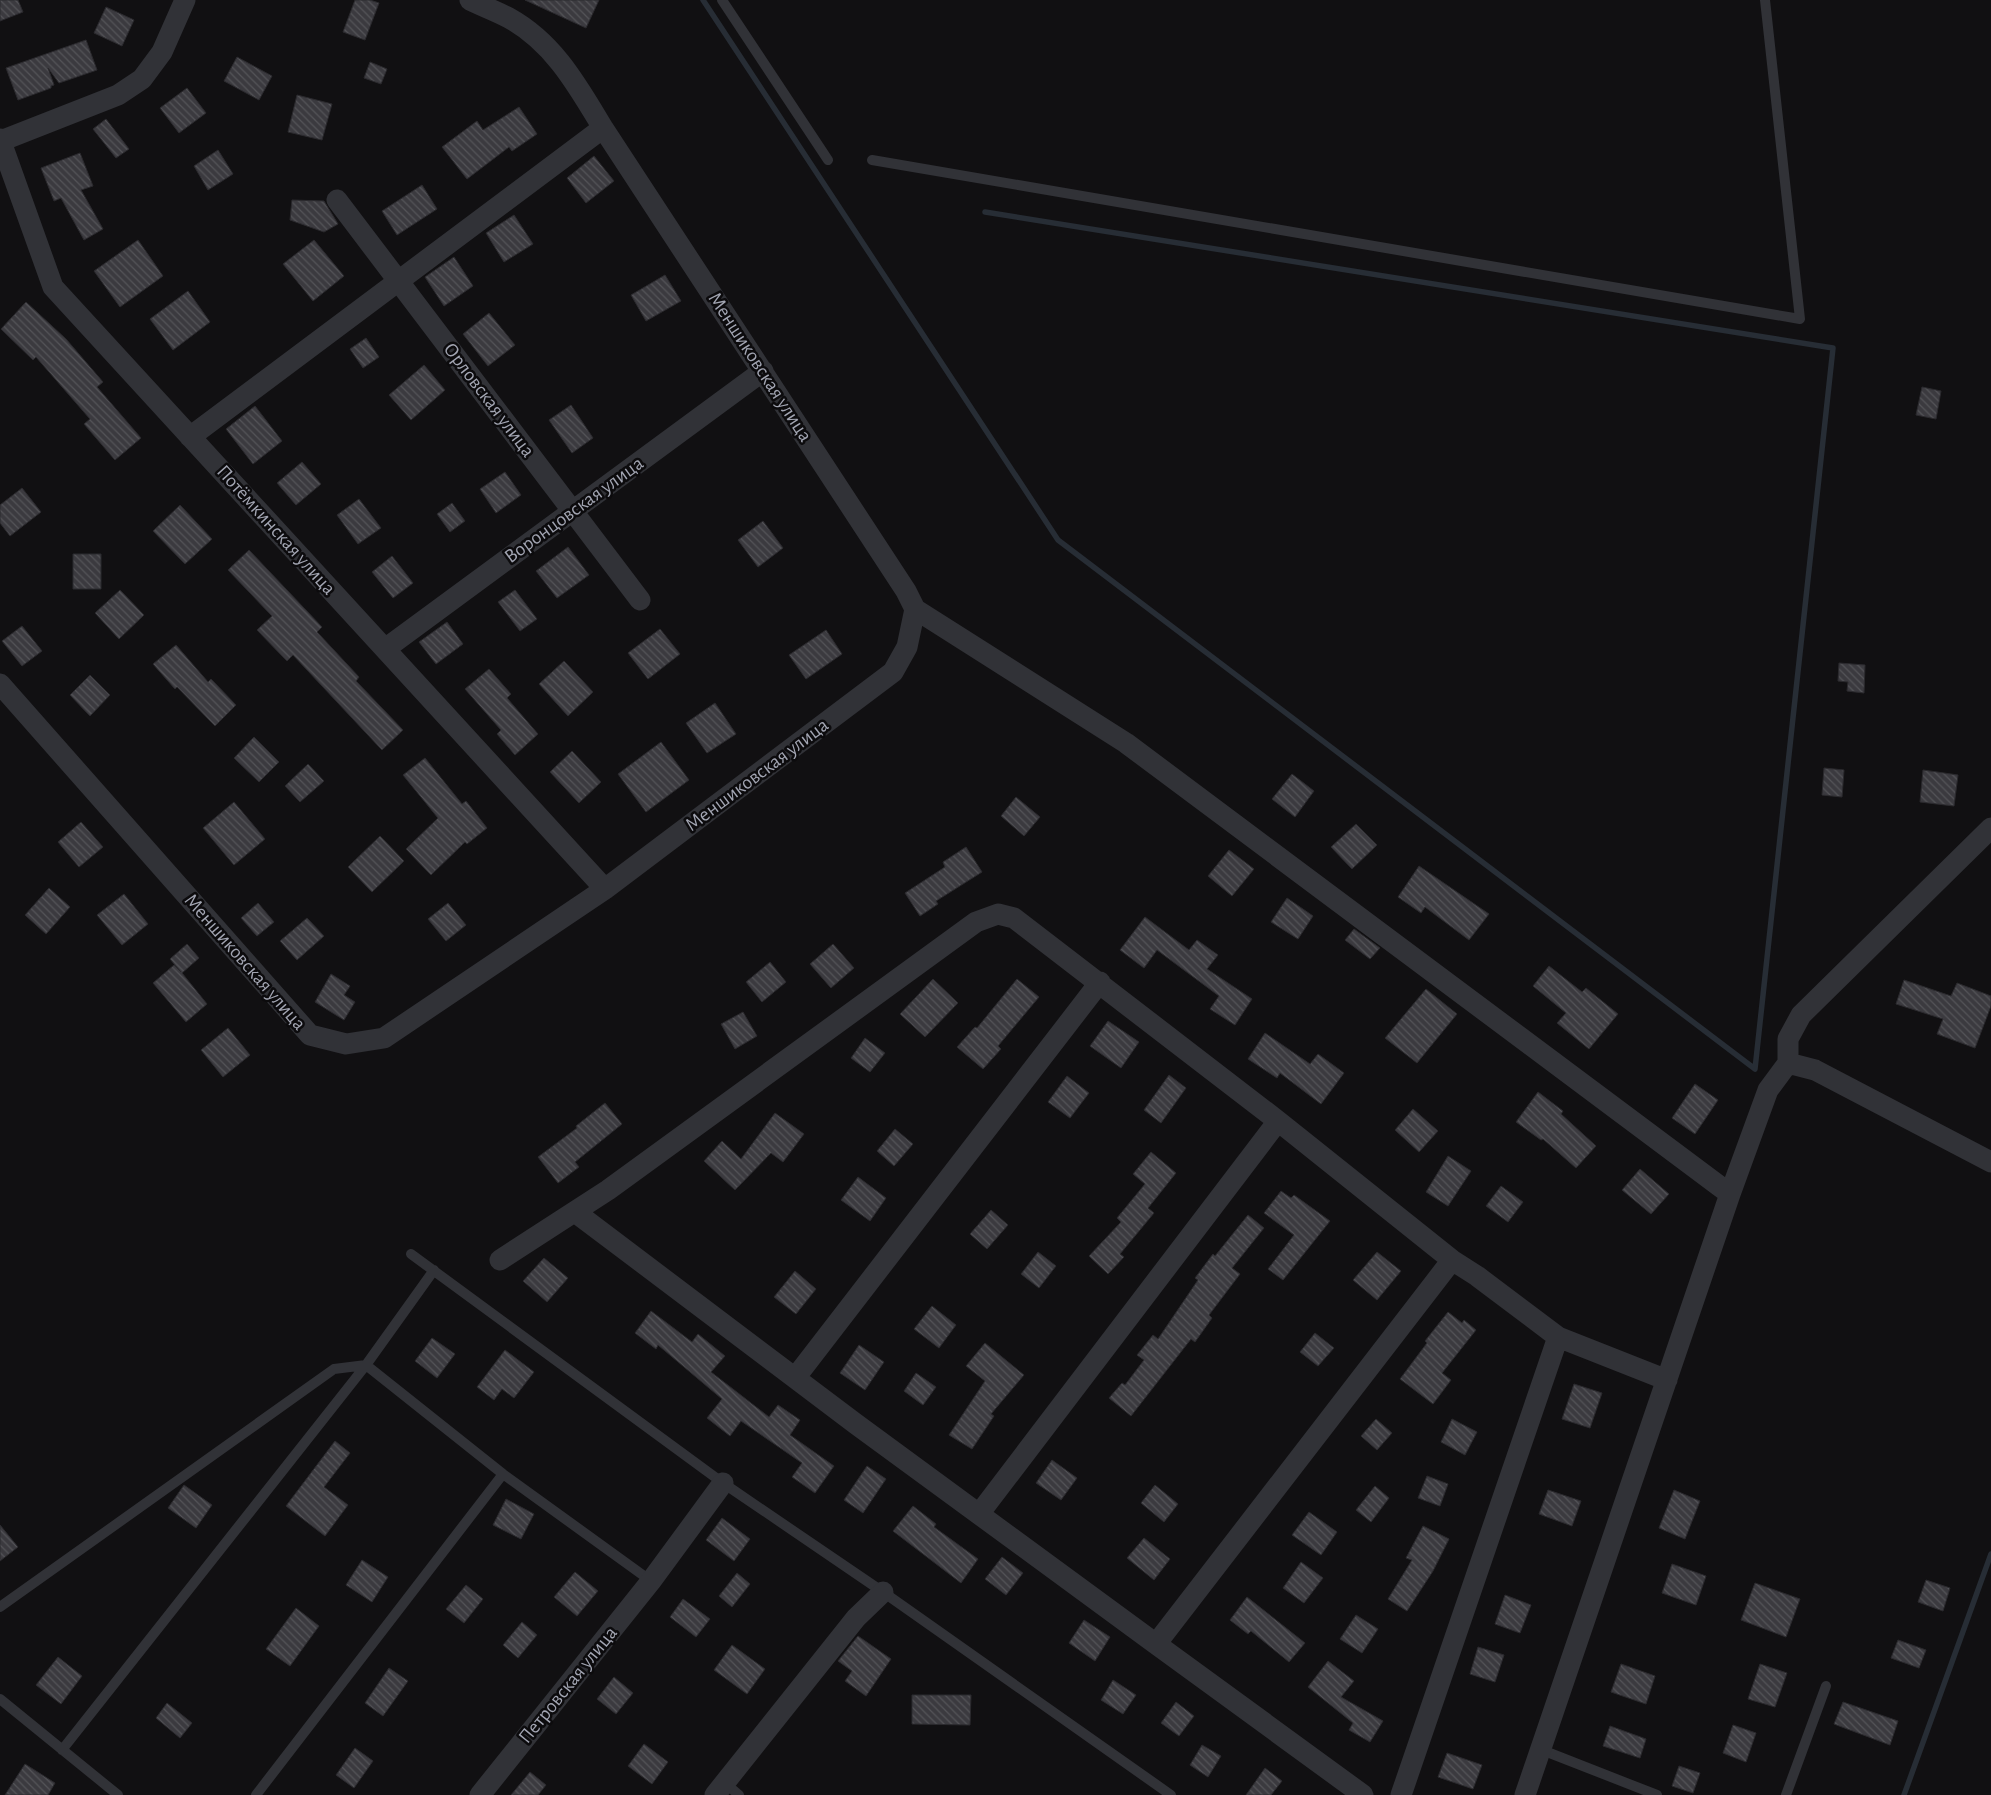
<svg xmlns="http://www.w3.org/2000/svg" width="1991" height="1795" font-family="'Alegreya Sans',sans-serif">
<style>
.lines{fill:none;stroke-linecap:round;stroke-linejoin:round}
.stream{stroke:#272d35;stroke-width:5.5}
.building{fill:url(#building-back-hatch);stroke:#2b2a2e}
.lane{stroke:#313237;stroke-width:10}
.street{stroke:#313237;stroke-width:21}
.labels{text-anchor:middle;dominant-baseline:central;stroke-width:5;stroke-linejoin:round;paint-order:stroke}
.street-label{font-size:20px;fill:#a2a5b2;stroke:#0c0b0d}
</style>
<defs>
<pattern id="building-back-hatch" width="6" height="6" patternUnits="userSpaceOnUse" patternTransform="scale(1.25)"><rect width="6" height="6" fill="#3b3a3f"/><path d="M-1 5l2 2M0 0l6 6M5-1l2 2" fill="none" stroke="#545458"/></pattern>
</defs>
<rect width="100%" height="100%" fill="#111012"/>
<g class="lines">
<path class="stream" d="M703 0 1058 540 1755 1069 1833 348 985 212
M1904 1795 1991 1554"/>
</g>
<path class="building" d="M0 0H18L23 12 0 21Z
M355 0H370L379 3 365 40 343 32Z
M525 0H599L586 28Z
M106 7 134 20 122 46 94 33Z
M86 40 97 70 59 83 48 68 54 85 51 86V88L18 100 6 68Z
M237 57 272 76 259 100 224 81Z
M370 62 387 69 381 84 364 78Z
M187 88 206 113 179 133 160 108Z
M297 95 332 104 322 140 288 132Z
M519 107 537 134 512 151 509 147 467 179 442 147 477 121 483 130Z
M106 119 129 149 116 158 93 129Z
M218 150 233 174 208 190 194 166Z
M80 153 93 186 81 190 103 229 84 240 61 198 54 201 41 168Z
M594 156 614 181 586 203 567 178Z
M422 185 437 209 397 235 382 211Z
M292 200 324 201 338 224 324 232 290 220Z
M514 215 533 244 504 262 486 233Z
M138 240 163 276 120 307 94 271Z
M314 240 344 276 313 301 283 264Z
M454 257 473 286 444 306 425 277Z
M665 275 681 301 646 321 631 295Z
M188 291 210 322 173 350 150 319Z
M26 302 66 339 103 382 97 387 141 438 115 460 84 424 90 419 36 357 33 360 1 329Z
M489 313 515 345 488 366 463 334Z
M366 338 379 357 363 368 350 349Z
M424 365 445 390 411 420 389 395Z
M1922 387 1941 391 1936 419 1916 415Z
M571 405 593 438 572 453 549 420Z
M255 406 282 441 253 464 226 429Z
M302 462 321 484 296 505 277 483Z
M505 472 521 495 496 513 480 489Z
M22 488 41 512 10 536 0 523V505Z
M359 499 381 528 358 544 337 515Z
M452 503 465 521 450 532 437 514Z
M180 505 212 539 185 564 153 531Z
M763 521 783 548 758 567 738 540Z
M568 547 589 575 557 598 536 571Z
M249 550 322 627 317 632 359 677 356 681 403 730 382 750 293 655 287 661 257 630 272 616 228 570Z
M73 554H101V589H73Z
M392 556 413 583 393 598 372 572Z
M120 590 144 615 119 639 95 613Z
M515 590 537 619 520 631 498 602Z
M447 622 463 644 436 664 419 642Z
M22 626 42 651 22 666 2 641Z
M660 629 680 654 648 679 628 653Z
M826 630 842 654 806 679 789 655Z
M176 645 208 682 211 679 236 705 215 726 177 687 175 689 153 664Z
M564 661 593 692 568 716 539 684Z
M1839 663 1865 665 1864 693 1847 691 1848 682 1838 681Z
M489 669 511 694 507 698 538 734 515 755 497 734 501 730 465 689Z
M90 675 110 695 90 716 70 695Z
M715 703 736 734 707 753 686 723Z
M254 737 279 762 259 782 234 758Z
M661 742 689 780 646 812 618 774Z
M572 751 601 782 579 803 550 772Z
M425 758 462 804 466 801 487 828 467 844 465 842 431 875 406 849 438 818 403 775Z
M308 764 324 781 300 802 285 786Z
M1824 768 1844 770 1842 797 1822 795Z
M1923 770 1958 775 1954 806 1920 802Z
M1292 774 1314 791 1295 817 1272 799Z
M1016 797 1040 817 1024 836 1001 816Z
M234 802 265 839 234 865 203 828Z
M81 822 103 847 79 867 58 842Z
M1356 824 1377 845 1352 869 1331 847Z
M380 836 404 861 372 892 348 867Z
M966 847 982 872 936 901 938 904 920 916 905 893 945 867 943 862Z
M1229 850 1254 869 1232 896 1208 876Z
M1419 866 1489 914 1469 940 1425 907 1421 913 1398 897Z
M49 888 70 907 46 934 25 915Z
M124 894 148 924 122 945 97 915Z
M1287 898 1313 916 1298 939 1271 922Z
M258 903 274 922 257 936 241 918Z
M448 903 466 925 446 941 428 919Z
M1145 917 1189 950 1197 940 1218 955 1207 969 1252 999 1235 1025 1210 1009 1219 996 1157 950 1144 968 1120 950Z
M307 918 324 936 297 960 280 941Z
M1354 929 1380 948 1370 959 1345 940Z
M187 944 199 958 182 973 207 1004 186 1022 153 983 174 965 181 972 170 959Z
M833 944 854 968 831 988 810 964Z
M770 962 786 982 762 1002 746 982Z
M1549 966 1582 992 1586 988 1618 1014 1589 1049 1557 1023 1566 1013 1533 986Z
M331 974 350 986 344 995 355 1002 344 1020 315 1002Z
M933 979 958 1003 925 1037 900 1014Z
M1017 979 1039 997 998 1046 1001 1049 983 1069 957 1047 975 1027 977 1028Z
M1904 980 1951 996 1957 983 1991 996V1006L1975 1048 1937 1034 1943 1019 1896 1004Z
M1426 989 1457 1014 1417 1063 1385 1038Z
M743 1012 757 1036 735 1049 721 1024Z
M1108 1021 1139 1042 1121 1068 1090 1046Z
M228 1028 250 1055 223 1077 201 1050Z
M1265 1033 1310 1064 1318 1054 1344 1073 1321 1104 1280 1073 1277 1078 1248 1059Z
M865 1038 885 1053 870 1072 851 1058Z
M1169 1075 1186 1088 1161 1123 1144 1110Z
M1067 1076 1089 1093 1070 1118 1048 1102Z
M1695 1084 1718 1100 1695 1134 1672 1118Z
M1538 1092 1563 1111 1561 1114 1596 1146 1576 1168 1543 1139 1541 1140 1516 1122Z
M605 1103 622 1124 575 1162 579 1167 558 1183 538 1157 577 1128 576 1126Z
M1413 1109 1438 1131 1419 1152 1395 1130Z
M775 1113 804 1134 783 1162 771 1153 735 1190 704 1161 722 1141 741 1159Z
M895 1129 913 1144 894 1166 877 1151Z
M1151 1152 1176 1173 1148 1208 1154 1213 1120 1254 1124 1257 1108 1274 1089 1256 1121 1222 1117 1218 1145 1184 1133 1174Z
M1448 1156 1471 1171 1448 1206 1426 1192Z
M1640 1169 1669 1194 1651 1214 1622 1190Z
M858 1177 886 1198 870 1221 841 1200Z
M1501 1186 1523 1202 1508 1222 1486 1206Z
M1281 1191 1291 1198 1294 1195 1330 1221 1283 1280 1268 1269 1294 1235 1264 1213Z
M991 1210 1008 1225 987 1249 970 1234Z
M1248 1215 1264 1228 1232 1268 1240 1274 1209 1315 1212 1318 1195 1342 1191 1339 1131 1416 1109 1398 1122 1383 1125 1385 1144 1360 1137 1355 1153 1335 1158 1339 1198 1280 1195 1278 1213 1254 1215 1256Z
M1038 1252 1056 1266 1039 1288 1021 1274Z
M1377 1252 1401 1271 1377 1300 1353 1280Z
M544 1258 568 1278 547 1302 523 1281Z
M795 1271 816 1289 796 1314 774 1297Z
M932 1306 956 1325 939 1348 914 1329Z
M651 1311 692 1342 698 1334 725 1356 711 1372 769 1417 778 1405 800 1420 790 1435 834 1466 815 1493 792 1477 802 1463 741 1421 730 1436 707 1418 722 1399 658 1345 656 1349 635 1333Z
M1448 1312 1462 1323 1464 1320 1476 1330 1442 1373 1451 1380 1433 1404 1400 1379 1427 1343 1425 1341Z
M1315 1333 1334 1348 1318 1366 1300 1352Z
M432 1338 455 1354 437 1378 415 1361Z
M985 1343 1024 1375 991 1414 994 1416 972 1449 949 1435 985 1381 966 1366Z
M859 1345 884 1362 865 1390 840 1373Z
M505 1350 534 1372 514 1398 502 1389 494 1400 477 1387Z
M916 1373 936 1387 923 1405 904 1391Z
M1574 1384 1602 1393 1590 1428 1562 1419Z
M1376 1419 1392 1433 1377 1450 1361 1436Z
M1452 1419 1477 1432 1465 1455 1441 1442Z
M335 1441 350 1453 324 1487 348 1505 325 1536 286 1506Z
M1052 1460 1077 1478 1061 1500 1036 1483Z
M867 1466 886 1479 863 1513 844 1500Z
M1427 1476 1448 1484 1440 1506 1418 1498Z
M184 1485 212 1505 196 1528 168 1508Z
M1155 1485 1178 1504 1164 1522 1141 1503Z
M1375 1486 1389 1498 1371 1522 1356 1510Z
M1548 1490 1581 1501 1572 1526 1539 1514Z
M1674 1490 1700 1501 1685 1539 1659 1528Z
M506 1499 534 1514 521 1539 493 1525Z
M913 1506 936 1524 934 1527 978 1559 961 1583 893 1531Z
M1309 1512 1337 1532 1321 1555 1292 1535Z
M722 1518 750 1539 734 1561 706 1540Z
M0 1525 18 1547 0 1561Z
M1423 1526 1449 1539 1433 1571 1407 1611 1388 1599 1412 1560 1406 1558Z
M1144 1538 1170 1559 1154 1580 1127 1558Z
M1002 1557 1023 1573 1006 1595 985 1579Z
M362 1560 388 1577 372 1602 346 1585Z
M1301 1562 1323 1578 1304 1603 1283 1588Z
M1672 1564 1706 1576 1696 1605 1662 1593Z
M575 1572 598 1591 577 1616 554 1597Z
M737 1573 750 1584 732 1607 719 1596Z
M1926 1580 1950 1588 1943 1611 1918 1602Z
M1755 1583 1800 1599 1786 1637 1741 1620Z
M466 1585 483 1599 464 1623 446 1609Z
M1505 1595 1531 1605 1520 1633 1495 1624Z
M1247 1597 1305 1643 1289 1662 1251 1631 1248 1634 1230 1620Z
M683 1599 710 1619 696 1637 670 1617Z
M296 1608 319 1626 290 1666 266 1649Z
M1356 1615 1378 1629 1362 1653 1340 1639Z
M1084 1620 1110 1637 1095 1661 1069 1643Z
M522 1622 537 1635 518 1658 503 1645Z
M858 1636 891 1659 866 1696 845 1681 852 1671 838 1661Z
M1898 1640 1926 1650 1919 1668 1891 1658Z
M732 1645 765 1669 747 1694 714 1670Z
M1478 1647 1504 1655 1495 1682 1470 1674Z
M58 1657 82 1676 61 1704 36 1685Z
M1328 1661 1354 1681 1341 1697 1383 1721 1370 1742 1349 1730 1353 1723 1308 1687Z
M1621 1664 1655 1676 1646 1704 1611 1692Z
M1760 1664 1787 1673 1775 1707 1748 1699Z
M389 1668 408 1681 383 1716 365 1703Z
M614 1677 633 1693 616 1714 597 1699Z
M1113 1680 1136 1695 1123 1714 1101 1700Z
M912 1695H971L970 1725 912 1724Z
M1176 1702 1194 1716 1179 1736 1161 1723Z
M1843 1702 1898 1721 1890 1745 1834 1724Z
M167 1703 192 1723 180 1738 156 1718Z
M1733 1725 1756 1733 1746 1762 1723 1753Z
M1610 1726 1646 1739 1640 1758 1603 1746Z
M644 1744 668 1762 652 1784 628 1766Z
M1202 1745 1221 1756 1208 1777 1190 1765Z
M355 1748 373 1761 354 1788 336 1775Z
M1447 1753 1482 1765 1473 1789 1438 1777Z
M25 1764 55 1783 48 1795H5Z
M1679 1766 1700 1773 1693 1793 1672 1786Z
M1265 1768 1282 1781 1271 1795H1246Z
M530 1772 546 1785 538 1795H511Z"/>
<g class="lines">
<path class="lane" d="M722 0 828 160
M872 160 1800 319 1765 0
M411 1254 723 1483 883 1592 1171 1795
M0 1607 334 1369 366 1365 503 1474 651 1581
M0 1699 118 1795
M62 1750 366 1365 434 1270
M1542 1750 1657 1795
M725 1783 739 1795
M256 1795 503 1474
M1786 1795 1826 1686"/>
<path class="street" d="M0 139 53 287 605 889
M1 141 118 95 142 79 162 52 185 0
M337 200 640 600
M190 437 603 128
M915 609 1126 743 1730 1194
M385 649 763 371
M0 684 310 1035 346 1044 384 1038 605 889 893 672 907 647 915 609 906 591 603 128C577 85 554 43 509 18 496 11 482 6 470 0
M1788 1063V1039L1801 1015 1991 828
M575 1212 856 1424 1156 1644
M500 1260 608 1190 976 922 998 914 1014 918 1278 1121 1452 1260 1477 1276 1558 1337 1667 1380
M795 1378 1100 982
M979 1514 1278 1121
M480 1795 651 1581 723 1483
M715 1795 856 1618 883 1592
M1363 1795 1156 1644 1452 1260
M1401 1795 1558 1337
M1525 1795 1730 1194 1768 1090 1788 1063 1815 1070 1991 1162"/>
</g>
<g class="labels">
<g class="street-label">
<text transform="translate(760 367) rotate(57)">Меншиковская улица</text>
<text transform="translate(489 400) rotate(53)">Орловская улица</text>
<text transform="translate(574 510) rotate(-36)">Воронцовская улица</text>
<text transform="translate(276 530) rotate(48)">Потёмкинская улица</text>
<text transform="translate(757 775) rotate(-37)">Меншиковская улица</text>
<text transform="translate(245 962) rotate(49)">Меншиковская улица</text>
<text transform="translate(568 1685) rotate(-51)">Петровская улица</text>
</g>
</g>
</svg>
